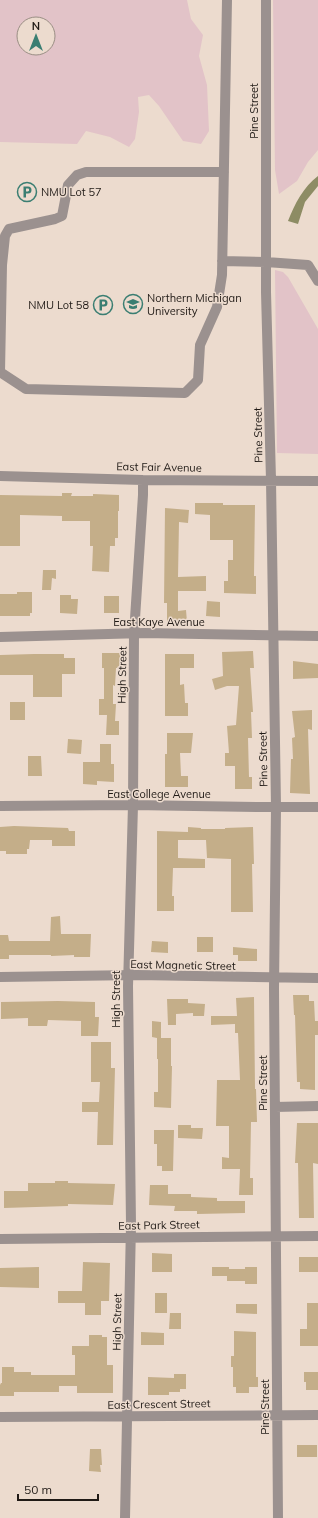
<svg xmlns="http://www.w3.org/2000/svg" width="318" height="1518" font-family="Mulish,sans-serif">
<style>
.green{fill:#e2c3c8;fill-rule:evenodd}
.water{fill:#8d8c64}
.building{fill:#c4ae89}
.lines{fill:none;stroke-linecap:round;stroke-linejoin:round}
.minor{stroke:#9b918f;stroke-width:10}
.labels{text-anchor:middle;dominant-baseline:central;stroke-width:3;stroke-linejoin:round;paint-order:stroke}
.street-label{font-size:11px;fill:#201a16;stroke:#ecdbce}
.poi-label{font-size:11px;fill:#201a16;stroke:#ecdbce;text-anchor:start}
</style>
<rect width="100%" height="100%" fill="#ecdbce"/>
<path class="green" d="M0 0H187L191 19 203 35 199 56 207 85 209 131 201 144 183 141 159 106 149 95 138 97 139 112 135 139 129 147 110 137 86 131 77 144 0 142ZM24 24H48V48H24Z
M273 0H318V150L308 162 297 181 279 194 275 170Z
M275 270 283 272 288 277 318 329V454L277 453Z"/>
<path class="water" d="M318 176V186L305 202 298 224 288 221C294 205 304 186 318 176Z"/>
<path class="building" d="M62 493H72L71 496H93V494L119 495V511H118V538H115V546H110L109 572 92 571 93 546H90V521H62V516L20 515V546H0V495L62 496Z
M195 503H223V505H255L254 576H256V594L224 593V581H228V560H233V540H210V515L195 514Z
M165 508 189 510 188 523 179 522 178 577 206 576V591H178V611L186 610 187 622H167V603H164Z
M43 570H56V579L52 578 51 590H42Z
M17 592H32V613H30V616H0V594H17Z
M60 595H71V599H78L77 614 60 613Z
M104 596H119V613H104Z
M207 601 220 602V617L206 616Z
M253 651 254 668H250L253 712H251L252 738H248L249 777H252V789H235V766H225V753H229L227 726 236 725 239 686H227L215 690 212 679 223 676 222 652Z
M102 653H121L120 668H116L115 686 113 685V704H116L115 721H119V735H106L107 715H99V699H104V668H102Z
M34 654H64V658H75V674H62V697H33V675H0V655Z
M165 654H194V668H180V685L184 684 185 703H188V716H165Z
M293 661 318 664V678L293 679Z
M10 702H25V720H10Z
M312 710V730L308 729 310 794 290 793 291 759H293L292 738 295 737 292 711Z
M167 733H193L191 753H180L181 776H188V787H165V754H167Z
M68 739 82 740 81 754 67 753Z
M100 744H111V764H114V782L97 781V785L83 784V762H100Z
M28 756H41L42 776H28Z
M14 826 68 828 69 831H75V846H52V840H30L29 849H27V854H6V851H0V827Z
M188 827 201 828V829H225V828L253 827 254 864H252L253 912H231V859L207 858 206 840H178V858L205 859V868H173L172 896H174V911H157V831L188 832Z
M60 916 61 934H91L90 957H74V955L51 956V955H9V959H0V935H8L9 941H50L51 917Z
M197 937H213V952H197Z
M152 941 168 942V953L151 952Z
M233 947 257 949V961H238V955H233Z
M293 995H309V1001H314L315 1021H318V1035H315V1090L300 1089V1082H297L295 1015H294Z
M254 997 255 1089H256L257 1122H251L250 1178H253V1195H239L240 1169H222V1157L229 1158V1126H216L217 1080H240L238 1033H235V1024L211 1025V1016H237L236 998Z
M167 999H188V1003L205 1004 204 1016H193V1013L176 1014V1025H168Z
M58 1001 95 1002V1017H99L98 1036H81V1021L48 1020 47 1026H28V1018L1 1019V1002Z
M152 1021 161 1022V1038H171V1066H172L171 1108 154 1107V1092H158V1059H157V1038L152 1037Z
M91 1042H111V1068H115L113 1145H97L98 1112H82V1102H99L100 1082H91Z
M297 1123H318V1164L313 1163 314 1218H299L298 1163H295Z
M178 1125H191V1128H203L202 1139 178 1138Z
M154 1130H174L173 1171H162V1166H157V1144H154Z
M55 1181H68V1183L115 1184 113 1205 68 1204V1206L4 1208V1191H28V1183H55Z
M150 1185H168V1194H191V1197L217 1198V1201H245V1213L197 1214V1211H174L175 1206 149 1205Z
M152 1253 172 1254V1272H152Z
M299 1257H318V1272H299Z
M83 1262 110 1263 109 1301H101V1315H85V1303H58V1291H82Z
M39 1267V1288L0 1287V1268Z
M212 1267H229V1269H245V1267H257V1284H245V1281H227V1276H212Z
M155 1293H167V1313H155Z
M307 1303H318V1346H300V1329H307Z
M236 1304H257V1314L236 1313Z
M170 1313H181V1329H169Z
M234 1331 256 1332V1377H258V1387H249V1393H236V1387H233V1367H231V1356H234Z
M141 1332 164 1333V1345H141Z
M89 1335H102V1337H107V1365H113V1393H77V1386H59V1392H14V1396H0V1385L1 1383H2V1367H14V1372H31V1375H75V1355H72V1346H89Z
M304 1372H318V1390H306V1382H304Z
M174 1374H186V1389H180V1392H169V1395H148V1377L174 1378Z
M297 1445H317V1457H297Z
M90 1449H101L102 1465H100L101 1472 89 1471Z"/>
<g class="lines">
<path class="minor" d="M266 0V292L271 480 276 807 274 988 278 1518
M222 261 266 262 308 265 318 281
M0 372 26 389 185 393 198 380 200 345 217 307 222 275 227 0
M0 372 2 265 5 236 9 229 55 219 62 216 68 185 77 175 86 172H224
M0 476 143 480 318 481
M0 637 144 633 318 636
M0 806 133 805 261 807H318
M0 977 137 975 318 978
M275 1107 318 1106
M0 1239 318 1236
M0 1417 318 1415
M125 1518 131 1224 128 986 133 805 134 634 143 495V480"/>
</g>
<defs>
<symbol id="parking-ring" viewBox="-11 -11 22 22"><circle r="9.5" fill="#ecdbce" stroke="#3a7e72" stroke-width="1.5"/><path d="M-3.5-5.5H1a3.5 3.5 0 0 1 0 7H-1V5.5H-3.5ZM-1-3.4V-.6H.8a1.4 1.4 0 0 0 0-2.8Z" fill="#3a7e72"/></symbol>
<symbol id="university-ring" viewBox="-11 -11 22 22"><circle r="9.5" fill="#ecdbce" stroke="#3a7e72" stroke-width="1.5"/><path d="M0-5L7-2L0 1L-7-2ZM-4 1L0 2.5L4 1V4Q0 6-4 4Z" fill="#3a7e72"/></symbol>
</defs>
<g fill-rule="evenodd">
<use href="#parking-ring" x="16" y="181" width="22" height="22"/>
<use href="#university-ring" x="122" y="293" width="22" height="22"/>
<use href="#parking-ring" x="92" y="294" width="22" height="22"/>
</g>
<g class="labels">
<g class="street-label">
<text transform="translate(254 111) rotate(-90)">Pine Street</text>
<text transform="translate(258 435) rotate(-91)">Pine Street</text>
<text transform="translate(159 467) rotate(1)">East Fair Avenue</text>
<text x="159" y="622">East Kaye Avenue</text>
<text transform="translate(122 675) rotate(-89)">High Street</text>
<text transform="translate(263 759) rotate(-91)">Pine Street</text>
<text x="159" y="794">East College Avenue</text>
<text transform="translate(183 965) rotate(1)">East Magnetic Street</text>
<text transform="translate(116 999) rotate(-90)">High Street</text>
<text transform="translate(263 1083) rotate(-90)">Pine Street</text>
<text transform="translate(159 1225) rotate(-1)">East Park Street</text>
<text transform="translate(117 1322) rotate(-89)">High Street</text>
<text transform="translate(159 1404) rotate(-1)">East Crescent Street</text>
<text transform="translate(265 1407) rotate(-90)">Pine Street</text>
</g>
<g class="poi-label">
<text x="41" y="192">NMU Lot 57</text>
<text x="147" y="298">Northern Michigan<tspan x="147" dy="13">University</tspan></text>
<text x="89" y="305" text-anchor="end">NMU Lot 58</text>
</g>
</g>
<g transform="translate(36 36)"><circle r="19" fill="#ecdbce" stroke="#9a8e84"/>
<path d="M0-3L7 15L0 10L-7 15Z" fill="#3a7e72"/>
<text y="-6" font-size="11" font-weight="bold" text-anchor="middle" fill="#201a16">N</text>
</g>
<path d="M18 1494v6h80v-6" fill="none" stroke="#201a16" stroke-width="2"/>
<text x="24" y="1494" font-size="12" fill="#201a16" stroke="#ecdbce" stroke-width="3" paint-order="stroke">50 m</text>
</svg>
